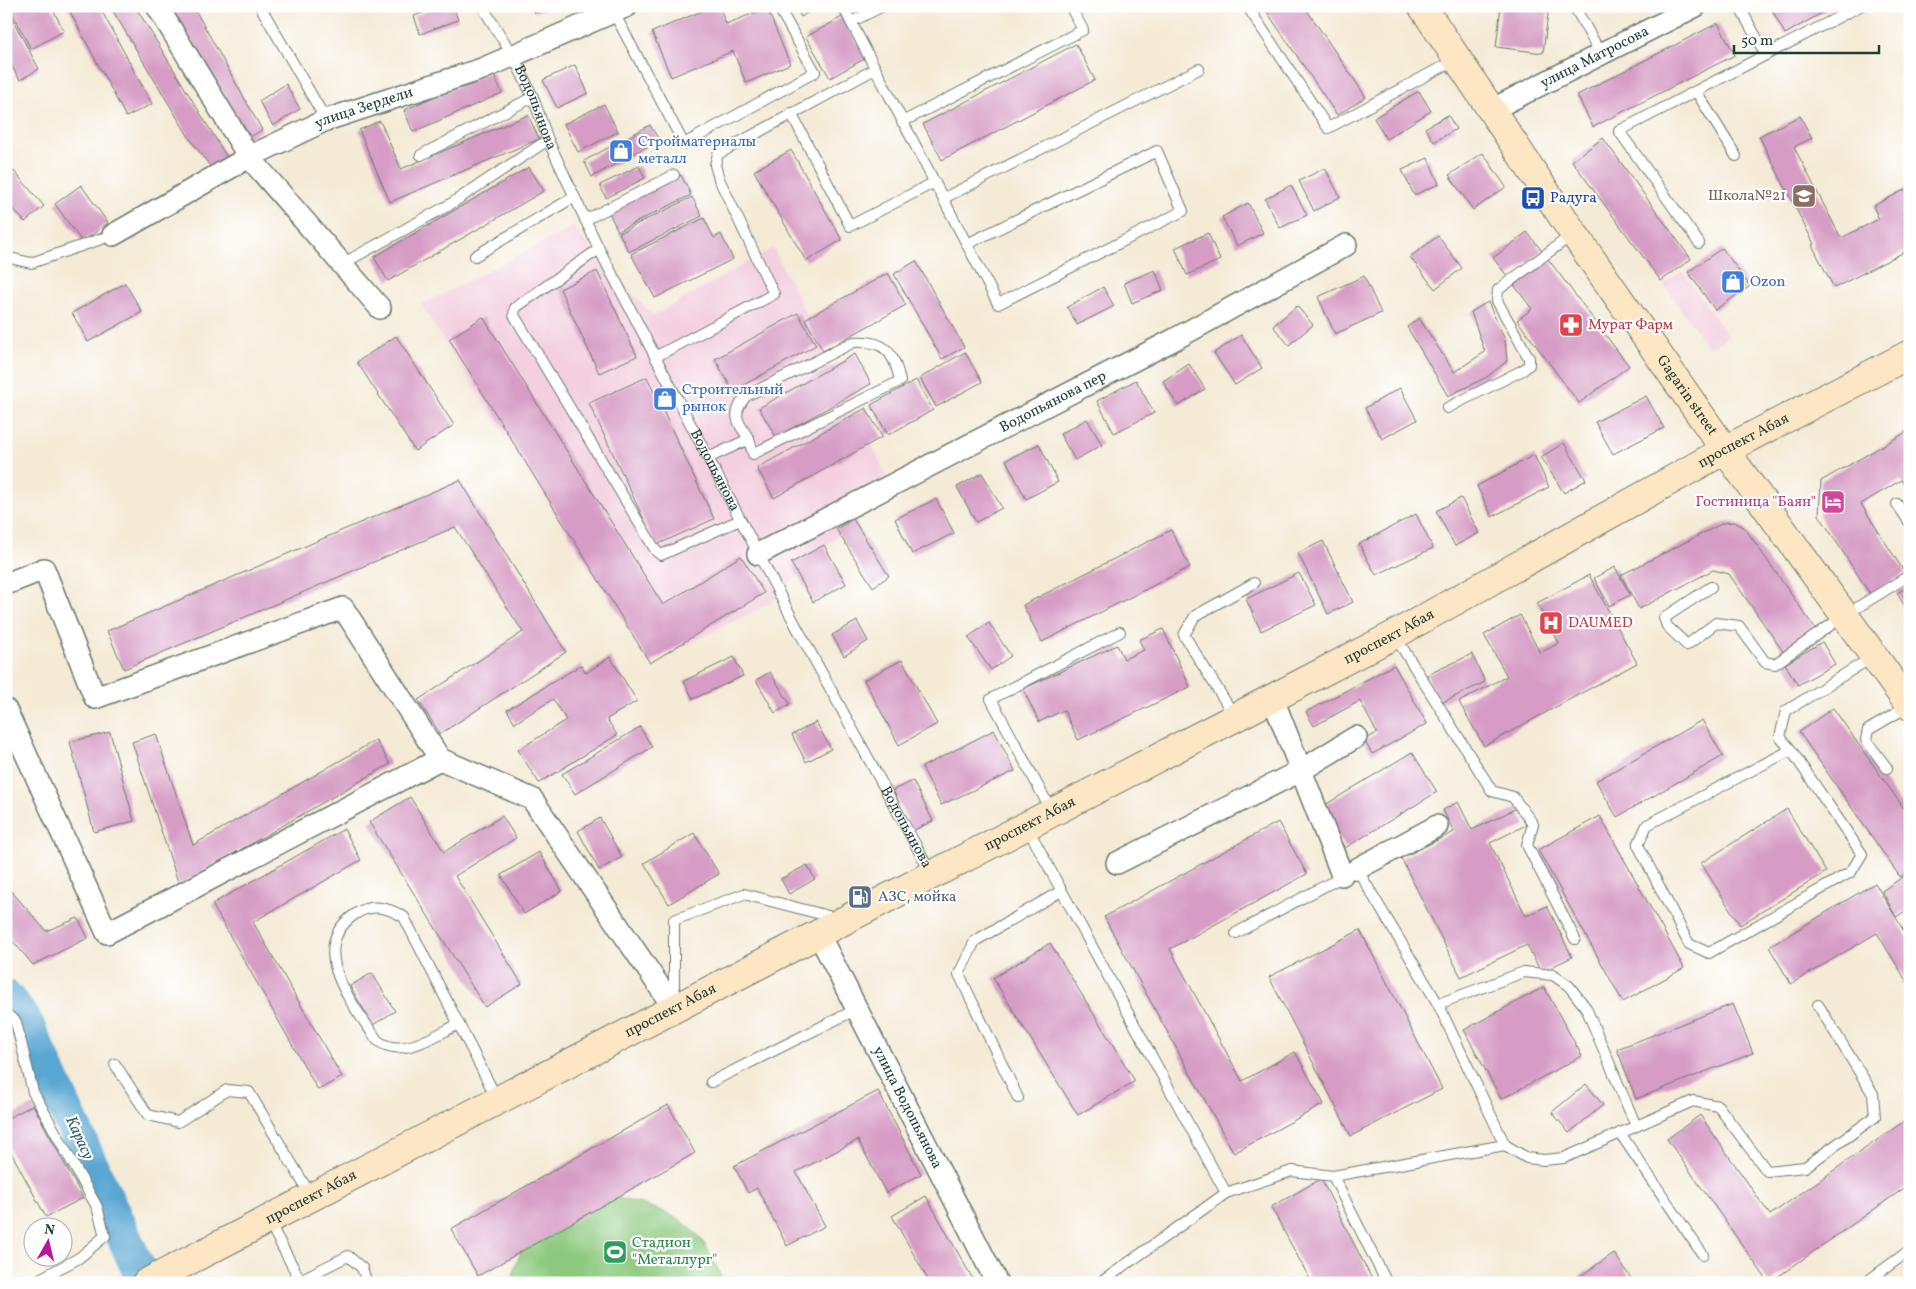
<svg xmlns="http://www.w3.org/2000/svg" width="1916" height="1289" font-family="Vollkorn,serif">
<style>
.built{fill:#f3cfdf}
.green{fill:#8cc97e;stroke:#568359}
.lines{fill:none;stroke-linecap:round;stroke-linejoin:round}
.river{stroke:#59a6d2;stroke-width:35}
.building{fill:#d69cc5}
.lane-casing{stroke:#6a7a6d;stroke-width:12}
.street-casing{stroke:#6a7a6d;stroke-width:24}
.secondary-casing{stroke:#6a7a6d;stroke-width:30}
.lane{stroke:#fff;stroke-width:10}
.street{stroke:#fff;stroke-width:21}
.secondary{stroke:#fce6c4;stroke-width:28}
.labels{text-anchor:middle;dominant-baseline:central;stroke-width:4.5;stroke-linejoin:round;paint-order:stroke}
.street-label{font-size:15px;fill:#1f3d34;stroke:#fff}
.shop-label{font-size:15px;fill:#366cbe;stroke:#fff;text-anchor:start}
.education-label{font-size:15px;fill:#785e54;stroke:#fff;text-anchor:end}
.transit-label{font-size:15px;fill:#164399;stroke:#fff;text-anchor:start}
.health-label{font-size:15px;fill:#be3a42;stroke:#fff;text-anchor:start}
.hotel-label{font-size:15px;fill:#b23c85;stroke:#fff;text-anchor:end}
.service-label{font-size:15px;fill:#4e5e75;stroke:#fff;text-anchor:start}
.leisure-label{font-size:15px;fill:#27864d;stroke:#fff;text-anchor:start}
.water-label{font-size:16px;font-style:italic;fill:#33626b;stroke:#fff}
</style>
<rect width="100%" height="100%" fill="#fff"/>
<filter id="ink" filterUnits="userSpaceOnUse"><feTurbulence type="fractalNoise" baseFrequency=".02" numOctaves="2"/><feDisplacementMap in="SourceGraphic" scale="10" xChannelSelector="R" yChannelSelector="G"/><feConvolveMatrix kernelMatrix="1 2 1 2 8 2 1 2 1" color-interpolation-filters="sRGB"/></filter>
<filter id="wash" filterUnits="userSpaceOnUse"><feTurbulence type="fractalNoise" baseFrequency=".0096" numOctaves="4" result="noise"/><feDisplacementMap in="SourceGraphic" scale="20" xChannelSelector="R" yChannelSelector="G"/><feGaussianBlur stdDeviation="1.12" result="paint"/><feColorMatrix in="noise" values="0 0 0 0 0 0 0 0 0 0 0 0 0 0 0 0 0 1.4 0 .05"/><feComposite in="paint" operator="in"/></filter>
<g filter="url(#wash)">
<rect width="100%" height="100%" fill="#f4ead6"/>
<path class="built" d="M573 227 653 316 773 248 890 482 772 602 650 663 421 305Z
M1682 271 1728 336 1709 349 1663 284Z"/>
<path class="green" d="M605 1195C638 1203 677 1210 700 1238 710 1250 717 1269 724 1283H512L515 1266 530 1233Z"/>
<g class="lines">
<path class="river" d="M6 997 25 1021 145 1283"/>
</g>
<g id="blocks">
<path class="building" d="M8 6H51L64 31 31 49Z
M67 6H99L152 104 126 117Z
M110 6H135L228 159 213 170 190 139Z
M171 6H193L262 130 248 138Z
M441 6H453L458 20 420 34 414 16Z
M531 6H549L535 13Z
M714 6H719L726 24 767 8 790 64 746 83 733 51 671 77 652 32Z
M795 6H818L801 17Z
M1263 6H1304L1366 97 1337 115Z
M1501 6H1549L1543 53 1496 47Z
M1770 6H1834L1785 34Z
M6 7 39 69 20 80 6 57Z
M842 17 866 58 830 78 806 37Z
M1718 23 1735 55 1593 127 1577 95Z
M1076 44 1095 80 942 160 923 124Z
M575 65 588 93 557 108 543 80Z
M492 71 502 93 413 132 404 110Z
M286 84 300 109 273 126 259 101Z
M1419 91 1431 111 1386 139 1374 118Z
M604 104 618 132 578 152 564 124Z
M528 115 539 139 390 202 359 130 380 121 401 169Z
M1448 115 1456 129 1434 142 1425 128Z
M1800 116 1812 138 1794 147 1841 238 1879 219 1873 206 1910 187V249L1834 288 1812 245 1814 244 1759 136Z
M650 125 659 140 592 177 584 161Z
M1603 138 1691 259 1661 281 1572 161Z
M791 150 842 240 806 261 754 171Z
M1483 153 1506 187 1473 210 1449 175Z
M1428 158 1439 184 1414 195 1402 170Z
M639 166 645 178 606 198 600 185Z
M529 167 544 191 388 281 374 257Z
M1325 168 1340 197 1314 211 1299 181Z
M14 171 44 206 25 222 6 201V178Z
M681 175 691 195 618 231 608 211Z
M81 185 108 223 82 242 55 204Z
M1291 185 1307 215 1280 228 1265 199Z
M692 197 702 216 629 252 619 233Z
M1248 203 1263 233 1237 246 1222 217Z
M704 218 714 238 721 234 733 259 655 298 631 254Z
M1527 232 1542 251 1508 277 1493 258Z
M1208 233 1220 260 1187 275 1175 248Z
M1438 236 1462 268 1435 289 1410 257Z
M1722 248 1750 286 1715 310 1688 272Z
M1548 259 1629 366 1579 403 1517 320 1532 309 1514 285Z
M916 261 964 347 942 359 894 274Z
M1155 270 1163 290 1132 303 1124 283Z
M597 271 637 356 599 373 560 289Z
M888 273 906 305 823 351 805 319Z
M1364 276 1381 313 1335 334 1318 297Z
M125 283 142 312 88 342 72 313Z
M1103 287 1114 306 1077 325 1067 307Z
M1488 302 1505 340 1507 361 1487 377 1448 396 1407 327 1419 318 1454 372 1485 352 1471 312Z
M1297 306 1313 325 1289 345 1273 326Z
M798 313 816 345 733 391 715 359Z
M483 317 663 605 741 556 764 593 650 663 449 339Z
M1241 335 1262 368 1235 385 1214 353Z
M396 336 454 425 415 451 357 362Z
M965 352 982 382 936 407 920 378Z
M855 354 871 384 776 437 759 408Z
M1189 364 1205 389 1178 406 1163 381Z
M647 377 714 519 656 545 589 403Z
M916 380 933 410 888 435 871 405Z
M1136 380 1154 413 1114 433 1097 401Z
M1400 388 1417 420 1382 439 1365 408Z
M1646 396 1664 428 1613 454 1595 422Z
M866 408 882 437 774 498 757 468Z
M1087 419 1102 445 1075 460 1060 434Z
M1910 430V494L1901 480 1861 504 1905 573 1870 594 1819 515 1821 481Z
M1564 443 1586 480 1564 493 1541 457Z
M1039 444 1058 482 1026 499 1006 460Z
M1534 455 1549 487 1492 517 1477 486Z
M982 473 1002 508 976 522 957 487Z
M460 480 566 652 440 734 418 700 523 632 455 527 124 669 107 631Z
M1461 498 1479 533 1455 546 1436 511Z
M936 499 954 533 912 554 895 519Z
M1416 514 1433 548 1376 575 1359 544Z
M853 519 889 576 873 587 836 529Z
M1734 522 1744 527 1816 630 1784 653 1729 574 1713 570 1639 609 1621 575 1723 523Z
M1171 530 1190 567 1042 642 1023 605Z
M1323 541 1353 602 1328 614 1298 553Z
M824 545 846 584 813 602 791 563Z
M1615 567 1630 595 1609 606 1594 578Z
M1299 573 1316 605 1261 631 1246 599Z
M1589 575 1637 663 1484 746 1459 702 1507 676 1484 635 1520 615 1540 653 1559 643 1537 603Z
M1910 585V615L1897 593Z
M857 621 868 641 844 656 832 635Z
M989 623 1011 656 991 670 968 637Z
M1163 629 1190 687 1078 740 1064 710 1039 722 1023 689 1117 645 1124 659 1144 650 1139 640Z
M1822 642 1835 664 1798 685 1785 664Z
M1472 654 1485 682 1439 704 1427 675Z
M610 657 637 701 607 719 617 735 539 783 518 750 566 720 553 699 515 723 507 710 581 665 586 673Z
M734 657 743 676 693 699 684 681Z
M902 660 937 724 899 745 864 680Z
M1394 665 1427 724 1372 754 1364 740 1377 733 1360 701 1314 726 1306 712Z
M770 672 790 704 775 713 756 680Z
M1833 708 1910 817V870L1900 877 1799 732Z
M1702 720 1723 756 1617 817 1596 781Z
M816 722 831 749 806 762 792 735Z
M640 727 652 747 575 794 562 774Z
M994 730 1015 771 941 805 922 767Z
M110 732 134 821 94 832 70 742Z
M156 734 193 845 376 740 390 764 179 885 132 742Z
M1412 752 1437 792 1345 848 1320 808Z
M913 781 933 821 912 831 893 790Z
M410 797 444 852 502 816 516 838 455 876 522 984 485 1007 369 822Z
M1458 802 1472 830 1517 808 1526 825 1490 843 1526 916 1547 906 1572 957 1541 972 1527 945 1461 977 1401 858 1454 832 1443 810Z
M1787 809 1826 872 1740 925 1701 863Z
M1600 816 1684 968 1623 1002 1538 850Z
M600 818 622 857 599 870 578 831Z
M1278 822 1307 874 1170 949 1242 1081 1295 1052 1324 1104 1234 1153 1104 917Z
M344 829 361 860 253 922 342 1077 318 1090 212 904Z
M694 833 719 874 669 904 644 863Z
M539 852 562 891 524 914 501 875Z
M807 865 815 879 789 894 781 879Z
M1910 872V908L1896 917 1882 891Z
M1875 883 1910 941V987L1877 933 1791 984 1769 947Z
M6 885 46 931 78 918 88 938 33 965 6 933Z
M1360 930 1442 1089 1351 1136 1269 977Z
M1050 943 1135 1081 1078 1115 993 978Z
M372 973 395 1011 373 1025 350 986Z
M1544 987 1582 1056 1501 1099 1464 1030Z
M1733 1004 1753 1053 1636 1099 1617 1049Z
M1586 1084 1603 1105 1569 1133 1552 1112Z
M878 1091 921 1174 886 1193 858 1140 796 1172 825 1226 787 1246 757 1188 748 1193 734 1166Z
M33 1105 83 1198 46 1217 6 1143V1119Z
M668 1105 695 1153 478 1276 451 1229Z
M1700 1115 1770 1215 1910 1117V1184L1769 1283 1667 1139Z
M1321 1179 1374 1283H1312L1271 1207Z
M926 1196 975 1283H930L892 1216Z
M1614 1253 1634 1283H1570Z"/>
</g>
</g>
<g filter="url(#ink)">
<use href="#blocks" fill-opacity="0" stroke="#6a7a6d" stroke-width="1"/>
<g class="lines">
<defs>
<g id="lane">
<path d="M260 6 326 120"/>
<path id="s1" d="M482 6 513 56 533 97 548 140 599 249 795 624 932 875"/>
<path d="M843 6 851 22 883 6"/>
<path d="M1247 6 1328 128 1457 59"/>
<path d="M1574 6 1601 54"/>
<path d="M1739 6 1766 55"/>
<path d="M614 13 684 144 815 72 778 6"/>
<path d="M851 22 998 304 1183 211 1157 151 967 244"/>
<path d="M1696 91 1736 156"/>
<path d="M791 113 850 226 935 182"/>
<path d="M902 122 1083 30 1070 6"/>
<path d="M421 155 533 97"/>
<path d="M944 198 1199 69"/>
<path d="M585 220 674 175"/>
<path d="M1699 243 1619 131 1860 6"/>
<path d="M599 249 515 308 514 315 656 551 661 555 740 520"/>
<path d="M475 256 574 197"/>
<path d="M6 257 31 263 113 235"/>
<path d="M342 264 449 205 548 140"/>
<path d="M655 357 774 294 719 179 715 165 718 154 875 69"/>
<path d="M1447 408 1523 370 1529 365V358L1497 301 1498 290 1573 234"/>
<path d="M708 458 749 439 753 454 900 381C894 352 885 340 854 342L746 396C731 415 737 421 749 439"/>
<path d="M1897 504 1910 523"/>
<path d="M1711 587 1664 618 1667 626 1687 645 1716 623 1739 626 1765 662 1775 664 1845 615 1910 575"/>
<path d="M1395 636 1492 791 1513 797 1533 824 1527 845 1575 939"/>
<path d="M1235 717 1184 635 1195 616 1254 583"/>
<path d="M1791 750 1647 825 1638 845 1689 944 1709 953 1851 872 1862 854 1791 750 1780 737 1786 711 1874 656"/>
<path d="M1887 768 1866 740 1868 730 1909 706"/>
<path d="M1052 812 991 699 1120 632"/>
<path d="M1027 827 1226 1193 1100 1283"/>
<path d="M1236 933 1357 869 1438 1004 1505 1145 1527 1158 1544 1160 1564 1158 1693 1101 1718 1106 1767 1171 1805 1167 1875 1117 1873 1094 1818 1005"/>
<path d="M674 1001V920L744 894 836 918"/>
<path d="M1438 1004 1524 972 1553 975 1569 986 1586 1008 1636 1126"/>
<path d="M6 1014 16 1022 33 1092 97 1207 105 1236 79 1258 32 1283"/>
<path d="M459 1024C435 1035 401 1060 377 1040 355 1007 305 949 354 915 371 903 387 907 404 917L497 1099"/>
<path d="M115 1064 148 1115 178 1122 227 1090 249 1092 311 1196"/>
<path d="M711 1082 857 1009"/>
<path d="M1018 1098 959 974 975 941 1061 891"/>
<path d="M1620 1133 1703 1255"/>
<path d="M1333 1176 1505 1145"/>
<path d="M1226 1193 1292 1171 1333 1176 1387 1283"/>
<path d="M268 1220 300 1280"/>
<path d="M294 1283 348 1256 362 1268 367 1283"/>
<path d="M1865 1283 1910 1250"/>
</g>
<g id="street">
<path d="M157 6 249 157 380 308"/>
<path id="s2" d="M1493 109 1696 6"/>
<path id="s3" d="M113 235 249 157 326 120 482 69 627 6"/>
<path id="s4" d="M758 554 1175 339 1346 245"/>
<path d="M6 584 44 569 95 698 343 608 440 759 532 799 674 1008"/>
<path d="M1273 699 1342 875"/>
<path d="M6 710 107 933 440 759"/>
<path d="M1117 863 1300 771 1356 737"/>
<path d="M1357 869 1437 826"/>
<path id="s5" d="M818 933 997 1283"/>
</g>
<g id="secondary">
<path id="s6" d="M1422 6 1574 234 1725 450 1910 706"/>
<path id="s7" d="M146 1283 1394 635 1725 450 1910 354"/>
</g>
</defs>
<use href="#lane" class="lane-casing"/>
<use href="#street" class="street-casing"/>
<use href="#secondary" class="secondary-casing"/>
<use href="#lane" class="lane"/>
<use href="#street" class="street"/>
<use href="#secondary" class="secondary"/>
</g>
</g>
<defs>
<symbol id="shop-square" viewBox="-11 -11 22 22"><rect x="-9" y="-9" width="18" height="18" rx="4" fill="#3f7fe0" stroke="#fff"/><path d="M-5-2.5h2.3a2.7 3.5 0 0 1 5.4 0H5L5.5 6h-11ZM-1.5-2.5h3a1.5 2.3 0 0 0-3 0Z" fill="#fff"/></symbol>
<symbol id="school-square" viewBox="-11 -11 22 22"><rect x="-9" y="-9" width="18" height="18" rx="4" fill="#8d6e63" stroke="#fff"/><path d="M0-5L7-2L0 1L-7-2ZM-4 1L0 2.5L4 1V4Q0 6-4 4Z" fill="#fff"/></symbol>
<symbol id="bus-square" viewBox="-11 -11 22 22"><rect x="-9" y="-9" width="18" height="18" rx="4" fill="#1a4fb4" stroke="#fff"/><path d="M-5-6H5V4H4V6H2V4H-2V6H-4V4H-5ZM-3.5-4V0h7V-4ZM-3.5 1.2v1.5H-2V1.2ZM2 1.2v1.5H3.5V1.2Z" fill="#fff"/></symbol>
<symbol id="pharmacy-square" viewBox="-11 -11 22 22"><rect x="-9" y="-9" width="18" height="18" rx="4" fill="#e0444e" stroke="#fff"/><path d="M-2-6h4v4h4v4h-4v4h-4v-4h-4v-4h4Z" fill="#fff"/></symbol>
<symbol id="hotel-square" viewBox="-11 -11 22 22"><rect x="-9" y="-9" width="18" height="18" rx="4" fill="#d1479c" stroke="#fff"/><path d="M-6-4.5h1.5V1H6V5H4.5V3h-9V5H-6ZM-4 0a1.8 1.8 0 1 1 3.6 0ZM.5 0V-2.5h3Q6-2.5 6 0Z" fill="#fff"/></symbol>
<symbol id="hospital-square" viewBox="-11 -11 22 22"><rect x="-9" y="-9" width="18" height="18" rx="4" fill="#e0444e" stroke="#fff"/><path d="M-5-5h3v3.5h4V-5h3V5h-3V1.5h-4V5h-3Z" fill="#fff"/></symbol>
<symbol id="fuel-square" viewBox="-11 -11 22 22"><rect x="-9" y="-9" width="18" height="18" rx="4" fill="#5c6f8a" stroke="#fff"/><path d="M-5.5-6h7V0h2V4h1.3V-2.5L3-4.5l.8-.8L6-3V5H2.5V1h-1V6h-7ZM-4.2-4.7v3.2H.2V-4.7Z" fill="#fff"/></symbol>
<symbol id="stadium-square" viewBox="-11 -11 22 22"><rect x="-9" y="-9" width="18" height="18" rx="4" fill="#2e9e5b" stroke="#fff"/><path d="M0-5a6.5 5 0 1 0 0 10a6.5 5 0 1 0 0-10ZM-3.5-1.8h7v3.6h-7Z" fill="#fff"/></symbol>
</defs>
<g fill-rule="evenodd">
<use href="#shop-square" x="607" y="137" width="28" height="28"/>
<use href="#school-square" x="1790" y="182" width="28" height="28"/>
<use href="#bus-square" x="1519" y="184" width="28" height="28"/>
<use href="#shop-square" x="1719" y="268" width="28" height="28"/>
<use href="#pharmacy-square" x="1557" y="311" width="28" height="28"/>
<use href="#shop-square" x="651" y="385" width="28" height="28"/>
<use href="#hotel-square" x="1819" y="488" width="28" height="28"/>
<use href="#hospital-square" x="1537" y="609" width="28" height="28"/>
<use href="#fuel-square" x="846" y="883" width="28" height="28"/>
<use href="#stadium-square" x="601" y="1238" width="28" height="28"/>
</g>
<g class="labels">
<g class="street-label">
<text stroke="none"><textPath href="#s2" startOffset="114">улица Матросова</textPath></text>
<text stroke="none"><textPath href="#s1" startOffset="115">Водопьянова</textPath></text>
<text stroke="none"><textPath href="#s3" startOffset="282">улица Зердели</textPath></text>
<text stroke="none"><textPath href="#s6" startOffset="471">Gagarin street</textPath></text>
<text stroke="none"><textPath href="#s4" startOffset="332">Водопьянова пер</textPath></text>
<text stroke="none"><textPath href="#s7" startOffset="1806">проспект Абая</textPath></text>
<text stroke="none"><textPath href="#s1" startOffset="520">Водопьянова</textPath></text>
<text stroke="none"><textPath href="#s7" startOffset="1401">проспект Абая</textPath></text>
<text stroke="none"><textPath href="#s7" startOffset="996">проспект Абая</textPath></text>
<text stroke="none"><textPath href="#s1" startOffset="925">Водопьянова</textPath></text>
<text stroke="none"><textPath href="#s7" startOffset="591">проспект Абая</textPath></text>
<text stroke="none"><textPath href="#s5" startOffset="196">улица Водопьянова</textPath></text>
<text stroke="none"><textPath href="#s7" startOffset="186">проспект Абая</textPath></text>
</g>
<g class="shop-label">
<text x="638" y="142">Стройматериалы<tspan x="638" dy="17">металл</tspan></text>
<text x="1750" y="282">Ozon</text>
<text x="682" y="390">Строительный<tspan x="682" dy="17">рынок</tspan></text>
</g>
<g class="education-label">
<text x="1786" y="196">Школа№21</text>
</g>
<g class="transit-label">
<text x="1550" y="198">Радуга</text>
</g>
<g class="health-label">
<text x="1588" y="325">Мурат Фарм</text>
<text x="1568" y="623">DAUMED</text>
</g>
<g class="hotel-label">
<text x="1816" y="502">Гостиница "Баян"</text>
</g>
<g class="service-label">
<text x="878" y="897">АЗС, мойка</text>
</g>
<g class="leisure-label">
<text x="632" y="1243">Стадион<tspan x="632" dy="17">"Металлург"</tspan></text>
</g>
<g class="water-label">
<text transform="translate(79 1138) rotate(65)">Карасу</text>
</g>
</g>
<rect width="1916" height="1289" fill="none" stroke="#fff" stroke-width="25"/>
<g transform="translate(48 1242) rotate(8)"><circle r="24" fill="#ffffff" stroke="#a5b1ae"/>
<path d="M0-4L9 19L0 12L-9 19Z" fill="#b5179e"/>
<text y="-8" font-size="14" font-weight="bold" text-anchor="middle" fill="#1f3d34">N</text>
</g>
<path d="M1734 45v8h145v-8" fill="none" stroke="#1f3d34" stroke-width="2.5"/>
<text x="1741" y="45" font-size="15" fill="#1f3d34" stroke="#ffffff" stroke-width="4" paint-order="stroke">50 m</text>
</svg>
